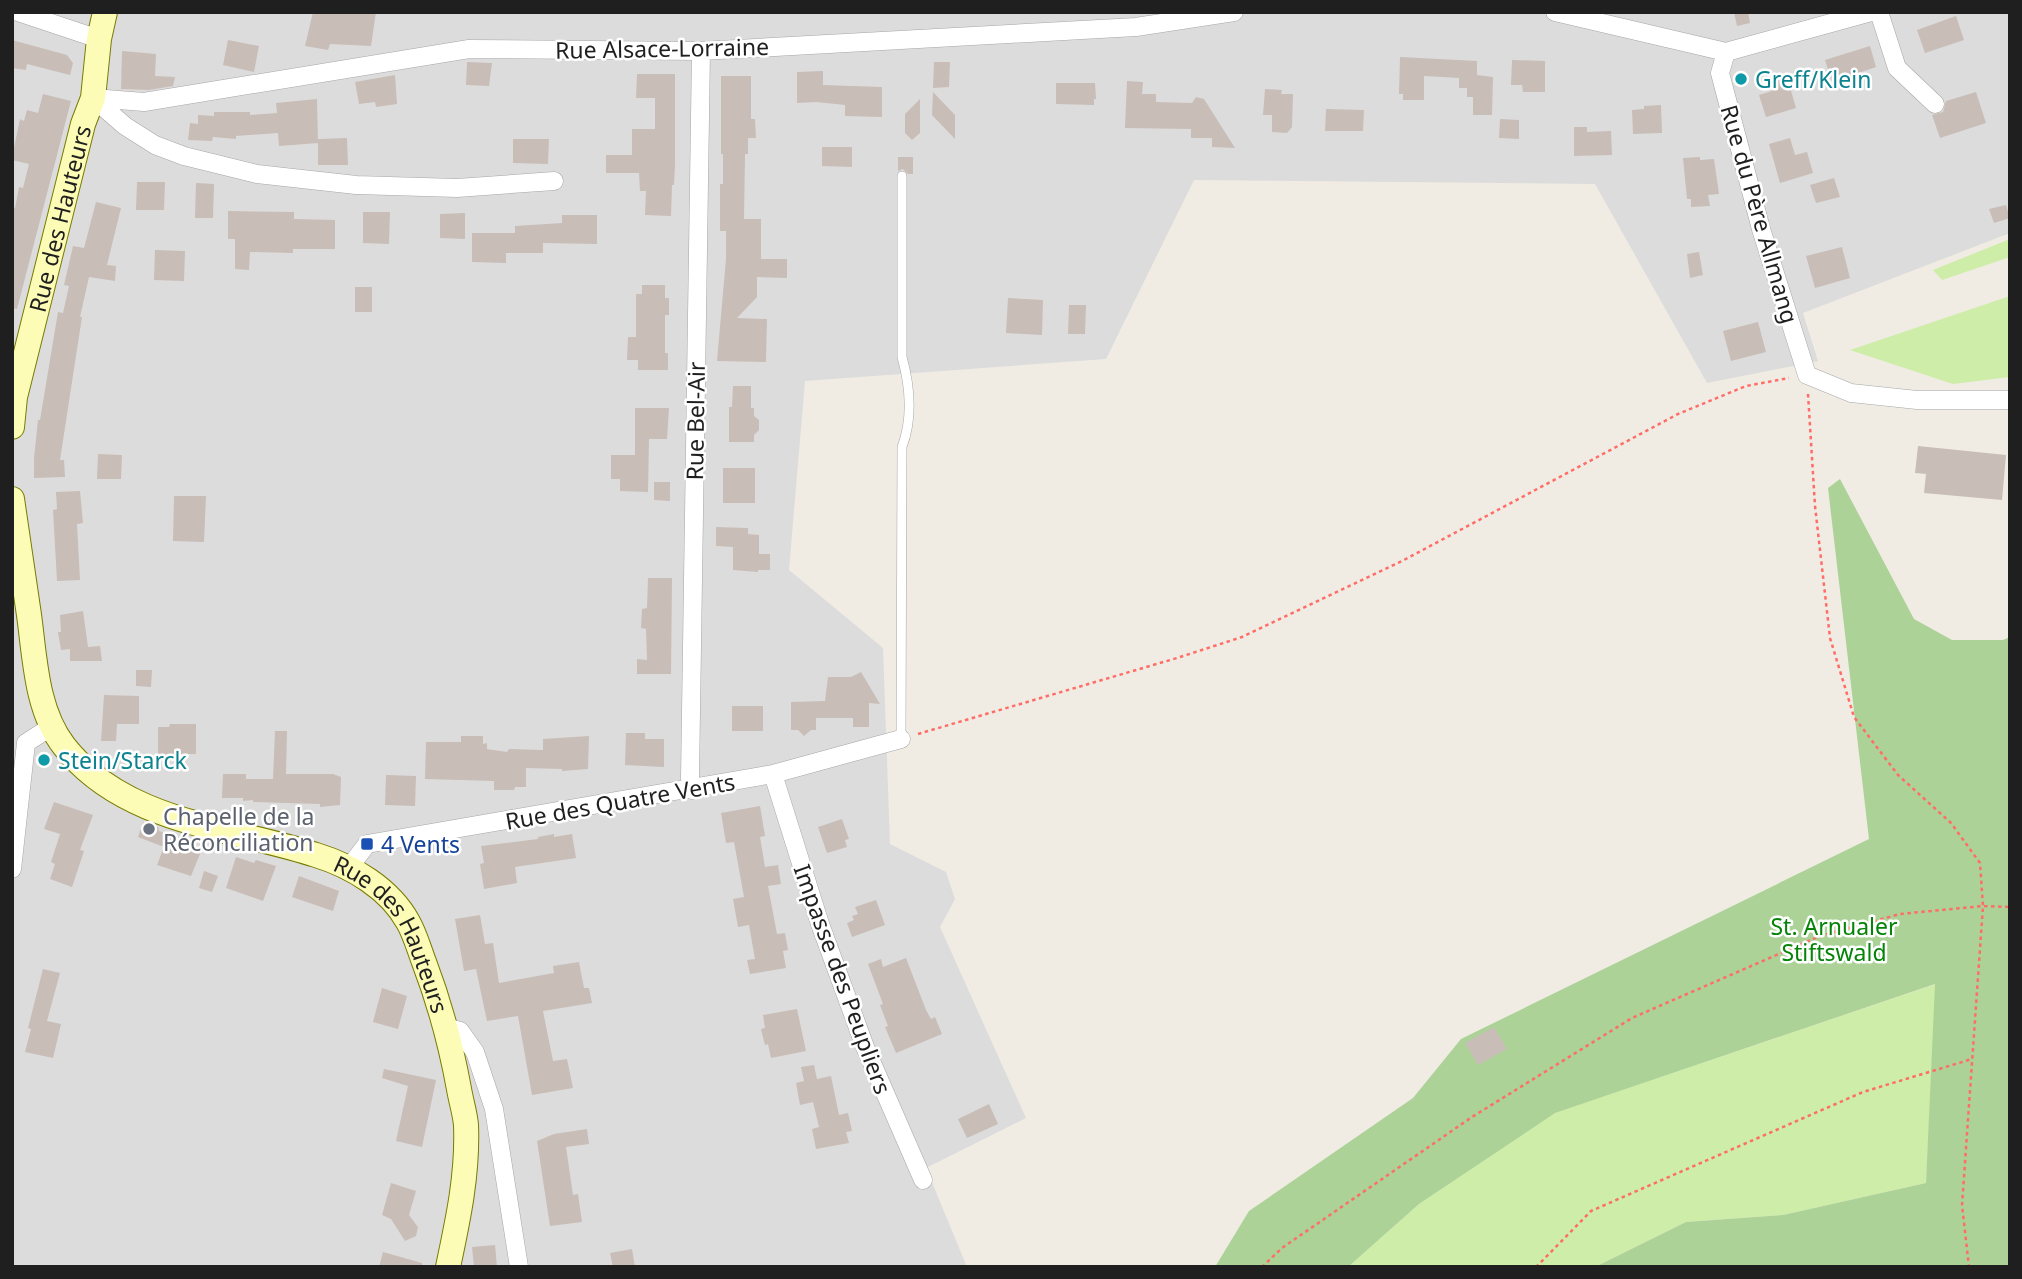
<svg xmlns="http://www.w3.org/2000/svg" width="2022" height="1279" font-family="'Noto Sans',sans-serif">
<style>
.residential{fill:#dddcdc}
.grass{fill:#ceeda8}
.forest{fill:#acd297}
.building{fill:#c8bdb7}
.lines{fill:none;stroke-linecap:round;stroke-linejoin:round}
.lane-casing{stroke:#a6a6a6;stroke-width:10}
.street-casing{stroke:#a6a6a6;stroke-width:19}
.secondary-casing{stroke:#767c00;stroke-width:26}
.path{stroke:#ff6d67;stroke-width:2.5;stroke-dasharray:3.5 3.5;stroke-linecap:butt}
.lane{stroke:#fff;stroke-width:9}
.street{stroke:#fff;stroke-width:18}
.secondary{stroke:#fdfcb6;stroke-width:24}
.culture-dot{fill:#0f9aa8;stroke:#fff;stroke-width:2.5}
.worship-dot{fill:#6b7280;stroke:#fff;stroke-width:2.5}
.transit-dot{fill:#1a4fb4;stroke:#fff;stroke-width:2.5}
.labels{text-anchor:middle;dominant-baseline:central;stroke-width:5;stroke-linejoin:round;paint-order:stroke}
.street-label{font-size:23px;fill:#1f1f1f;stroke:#fff}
.culture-label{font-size:23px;fill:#0d838f;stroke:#fff;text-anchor:start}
.worship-label{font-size:23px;fill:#5b616d;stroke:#fff;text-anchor:start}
.transit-label{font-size:23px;fill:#164399;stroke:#fff;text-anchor:start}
.park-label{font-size:23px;fill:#058408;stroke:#fff}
</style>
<rect width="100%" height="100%" fill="#f0ece4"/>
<path class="residential" d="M12 12H2010V233L1803 313 1818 361 1707 383 1595 184 1194 180 1106 359 805 381 789 570 883 648 890 844 946 872 955 899 940 927 1026 1118 926 1168 967 1267H12Z"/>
<path class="grass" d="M2010 239V257L1942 280 1933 270Z
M2010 296V377L1953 384 1850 350Z
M1936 984 1926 1183 1783 1215 1686 1222 1595 1267H1348L1419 1204 1554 1113Z"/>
<path class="forest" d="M1840 479 1914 619 1952 640H2003L2010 637V1267H1595L1686 1222 1783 1215 1926 1183 1935 984 1555 1113 1419 1204 1348 1267H1215L1249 1211 1413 1098 1461 1039 1869 839 1828 488Z"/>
<path class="building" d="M313 12H376L371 46 330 44 328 50 305 46Z
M1734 12H1748L1750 23 1737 26Z
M1956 16 1964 40 1925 53 1917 30Z
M12 40 67 55 73 63 70 75 27 64 26 70 12 68Z
M228 40 259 46 254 72 223 65Z
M1870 46 1876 67 1832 82 1825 60Z
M122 51 156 54 155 76 175 77 173 86 149 90 121 89Z
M1400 57 1477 61V75L1493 77 1492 115H1473V97H1467V88H1459V78L1424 76V100H1403V94H1399Z
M1512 60 1545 61V92H1523L1522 85H1511Z
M467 62 492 63 489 86 466 85Z
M934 62H950L949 87 933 88Z
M823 71V85L882 87V117L845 116V105L816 102 797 103V72Z
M637 74H675V166L674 185H672L671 216 645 215 646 191H640L639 173H606V155H632V129H655V98H636Z
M395 75 397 104 376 107 375 102 359 104 355 82Z
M721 76H751V119H755L756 138H748V154H745L744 219H761V259H787V278L757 277V297L737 318 767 319 766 362 717 361 726 259V231H720V184H723V154H721Z
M1787 77 1796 108 1766 117 1759 95 1772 91 1770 83Z
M1127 81 1143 82 1142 94H1156V102L1192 103 1196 97 1204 99 1235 148 1212 147V138H1191V129L1125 128Z
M1056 83H1095L1096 99H1094V105L1056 104Z
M1265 89 1282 90 1281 94H1293L1292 127 1287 133 1272 132V115H1263Z
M933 92 955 115V139L932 115Z
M1976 92 1986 123 1940 138 1932 115 1943 112 1946 101Z
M43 94 71 101 17 309 12 308V207L15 208 19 187 23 188 29 164 12 160V157L20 119 24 121 27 110 38 113Z
M317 99 318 143 279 146 278 133 236 136V139L213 137 212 141 188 140 190 123 198 124V115L214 116V112H250V115L277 113 276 103Z
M920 99V133L912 140 905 133V114Z
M1661 105 1662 133 1633 134 1632 110 1644 109V106Z
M1326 109 1364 110 1363 131H1325Z
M1500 119 1519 120V139L1499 138Z
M1574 127H1587V132L1611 131 1612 155 1574 156Z
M347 138 348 165H318V139Z
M1790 138 1795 155 1807 152 1813 173 1780 183 1769 144Z
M513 139H549L548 164 513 163Z
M822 147H852V167L822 166Z
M898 157H913V174H908L903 169 898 171Z
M1700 157V160L1714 159 1719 194 1708 195 1710 206 1691 207V199H1687L1683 158Z
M1834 178 1840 197 1816 203 1810 185Z
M137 182H165L164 210H136Z
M196 183 214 184 213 218H195Z
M96 202 121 208 107 265 116 266 115 281 89 277 80 317H82L60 460H64L65 477 34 478V458L38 420H40L58 312 63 313 69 286 64 285 73 246 84 248Z
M2006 205 2010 218 1994 223 1989 209Z
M228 211 294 212V219L335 220V249H293V253L250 252 249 270 235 269V239H228Z
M363 212H390L389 244 363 243Z
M465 213V239L440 238V214Z
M562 215H597V244L543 243V253H506V263L472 262V233H515V226L562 223Z
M1842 247 1850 278 1815 288 1806 256Z
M155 250 185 251 184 281 154 280Z
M1699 252 1703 275 1690 278 1687 254Z
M642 285H665V298H669V315H665V353H668V370H638V360H627L628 337H636V294H642Z
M355 287H372V312H355Z
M1008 298 1043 300 1042 335 1006 333Z
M1069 305H1086L1085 334H1068Z
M1758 322 1766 352 1731 361 1723 331Z
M733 386H751V408H754V416L759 420V430L754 435V442H729V407H732Z
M635 408H669L667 439H649L648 492 620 491V479H611V455H635Z
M1918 446 2006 455 2002 500 1924 493 1926 474 1915 473Z
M98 454 122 455 121 479H97Z
M723 468H755V503H723Z
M654 482H670V501L654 500Z
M80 491 83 523 77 524 80 580 57 581 53 510 57 509 56 492Z
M174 496H206L204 542 173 541Z
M716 527 748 528V534L759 535V554H770V570H758V572L733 570V547L716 546Z
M648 578H672L671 674H637V659L647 660 646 629 641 628 642 609 647 608Z
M83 611 88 647 100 646 102 661H70V649L61 650 58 632H61L60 615Z
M136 670H152L151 687 136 686Z
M861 672 880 704 869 703V727H853V718H816V730H811L804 736 798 730H791V702L825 701 828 677H851Z
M104 695 139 696V724H117L116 741H101Z
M732 706H763V731H732Z
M170 724H196V754H178L177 759 158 758V727H169Z
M275 731H287L286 774H333L341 777 340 805 320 807V804L253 802V800L243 801V798H222L223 774H246V779H273Z
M626 733H645V739H664V767L625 765Z
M461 736H483V744L487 743V749L507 752 509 749 543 750V739L589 736 588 769 562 771V769L526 768V787H515L514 790H494V781L425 779 426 742H461Z
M386 775 416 776 415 806 385 805Z
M54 802 93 815 80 850 84 851 72 887 50 879 55 864 51 862 60 834 44 829Z
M760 806 765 836 760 837 765 867 778 865 781 884 768 886 777 934 785 933 788 950 783 951 786 968 750 974 747 960 755 959 749 925 738 927 733 899 744 897 734 842 726 843 721 813Z
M842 819 849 839 845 840 847 847 827 853 818 827Z
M143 822 158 827 159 831 187 840 186 843 202 849 191 876 157 865 164 847 138 837Z
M554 834V837L572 834 576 858 515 867 517 883 484 889 480 864 484 863 481 846 538 839V837Z
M236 857 254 863 256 860 276 866 263 901 226 888Z
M204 871 218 876 212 892 199 888Z
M299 876 339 891 333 911 292 897Z
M876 900 885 925 852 937 847 923 854 920 852 916 858 914 855 907Z
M480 915 485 944 493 943 499 983 554 973 553 966 579 962 584 988H589L592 1003 543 1011 553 1061 567 1059 573 1088 532 1095 518 1016 487 1021 476 969 464 971 455 919Z
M906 958 926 1010 931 1019 935 1017 942 1034 896 1053 885 1027 888 1026 880 1005 883 1004 868 964 881 959 883 967Z
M43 969 60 973 47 1021 61 1024 53 1058 25 1052 31 1029 28 1028Z
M382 988 407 996 398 1029 373 1022Z
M797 1009 806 1051 771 1058 768 1044 765 1045 761 1029 765 1028 763 1015Z
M1494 1027 1507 1049 1478 1065 1465 1043Z
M814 1065 817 1079 831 1076 839 1115 848 1113 852 1131 846 1132 849 1143 816 1149 812 1129 819 1127 813 1102 800 1105 796 1083 804 1081 801 1067Z
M384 1069 436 1080 422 1147 396 1141 408 1086 382 1078Z
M989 1104 998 1124 967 1138 958 1119Z
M587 1129 589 1144 566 1147 573 1195 578 1194 582 1222 550 1226 537 1141 554 1134Z
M391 1183 416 1191 409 1215 418 1227 416 1236 405 1241 391 1219 382 1215Z
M495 1245 497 1267H474L472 1247Z
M632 1249 635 1267H613L610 1253Z
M383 1252 422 1263V1267H379Z"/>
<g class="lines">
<defs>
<path id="lane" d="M901 739 902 447C913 418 910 386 902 357V176"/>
<path id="street" d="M18 12 99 39
M1555 12 1726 52 1871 12
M1879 12 1897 68 1935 104
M1726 52 1720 73 1761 229 1807 375 1851 393 1917 400H2010
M93 98 144 102 469 49 701 51 1136 27 1234 12
M93 98 125 126 155 145 184 156 257 174 356 185 457 188 554 181
M773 774 820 924 865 1047 923 1180
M692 790 690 778 701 51
M12 869 26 743 52 726
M348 869 367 844 773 774 901 739
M445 1027 460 1031 475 1052 494 1109 519 1267"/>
<g id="secondary">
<path id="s1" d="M12 427 15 397 83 124 93 98 99 39 105 12"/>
<path id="s2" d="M12 499C18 538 23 576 29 615 35 658 36 710 64 746 124 823 230 827 316 855 352 866 390 889 408 922 415 934 419 949 424 962 440 1004 451 1045 459 1089 461 1101 465 1113 466 1125 468 1174 458 1220 448 1267"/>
</g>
</defs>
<use href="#lane" class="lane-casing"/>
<use href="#street" class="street-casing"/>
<use href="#secondary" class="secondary-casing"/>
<path class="path" d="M1808 394 1815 506 1830 638 1854 717 1898 775 1951 823 1980 863 1983 906 1962 1205 1969 1267
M918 734 1177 658 1242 637 1402 561 1678 414 1746 386 1789 378
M1262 1267 1282 1248 1472 1117 1632 1018 1820 936 1900 914 1983 906 2010 907
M1536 1267 1591 1211 1863 1092 1972 1059"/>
<use href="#lane" class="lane"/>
<use href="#street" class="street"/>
<use href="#secondary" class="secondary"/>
</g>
<g class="culture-dot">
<circle cx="1741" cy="79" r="7"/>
<circle cx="44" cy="760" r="7"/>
</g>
<circle class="worship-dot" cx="149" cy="829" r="7"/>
<rect class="transit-dot" x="360" y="837" width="14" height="14" rx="3.5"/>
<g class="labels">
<g class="street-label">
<text transform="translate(662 48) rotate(-1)">Rue Alsace-Lorraine</text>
<text transform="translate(1760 214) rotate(74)">Rue du Père Allmang</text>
<text stroke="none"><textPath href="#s1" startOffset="214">Rue des Hauteurs</textPath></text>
<text transform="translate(695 421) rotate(-89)">Rue Bel-Air</text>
<text transform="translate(620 801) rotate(-10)">Rue des Quatre Vents</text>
<text stroke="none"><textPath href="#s2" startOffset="651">Rue des Hauteurs</textPath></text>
<text transform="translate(843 979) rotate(70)">Impasse des Peupliers</text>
</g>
<g class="culture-label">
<text x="1755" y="79">Greff/Klein</text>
<text x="58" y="760">Stein/Starck</text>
</g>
<g class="worship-label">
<text x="163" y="816">Chapelle de la<tspan x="163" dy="26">Réconciliation</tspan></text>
</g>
<g class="transit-label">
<text x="381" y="844">4 Vents</text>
</g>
<g class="park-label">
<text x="1834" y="926">St. Arnualer<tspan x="1834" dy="26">Stiftswald</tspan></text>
</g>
</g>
<rect width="2022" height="1279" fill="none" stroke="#1f1f1f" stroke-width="28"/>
</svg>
